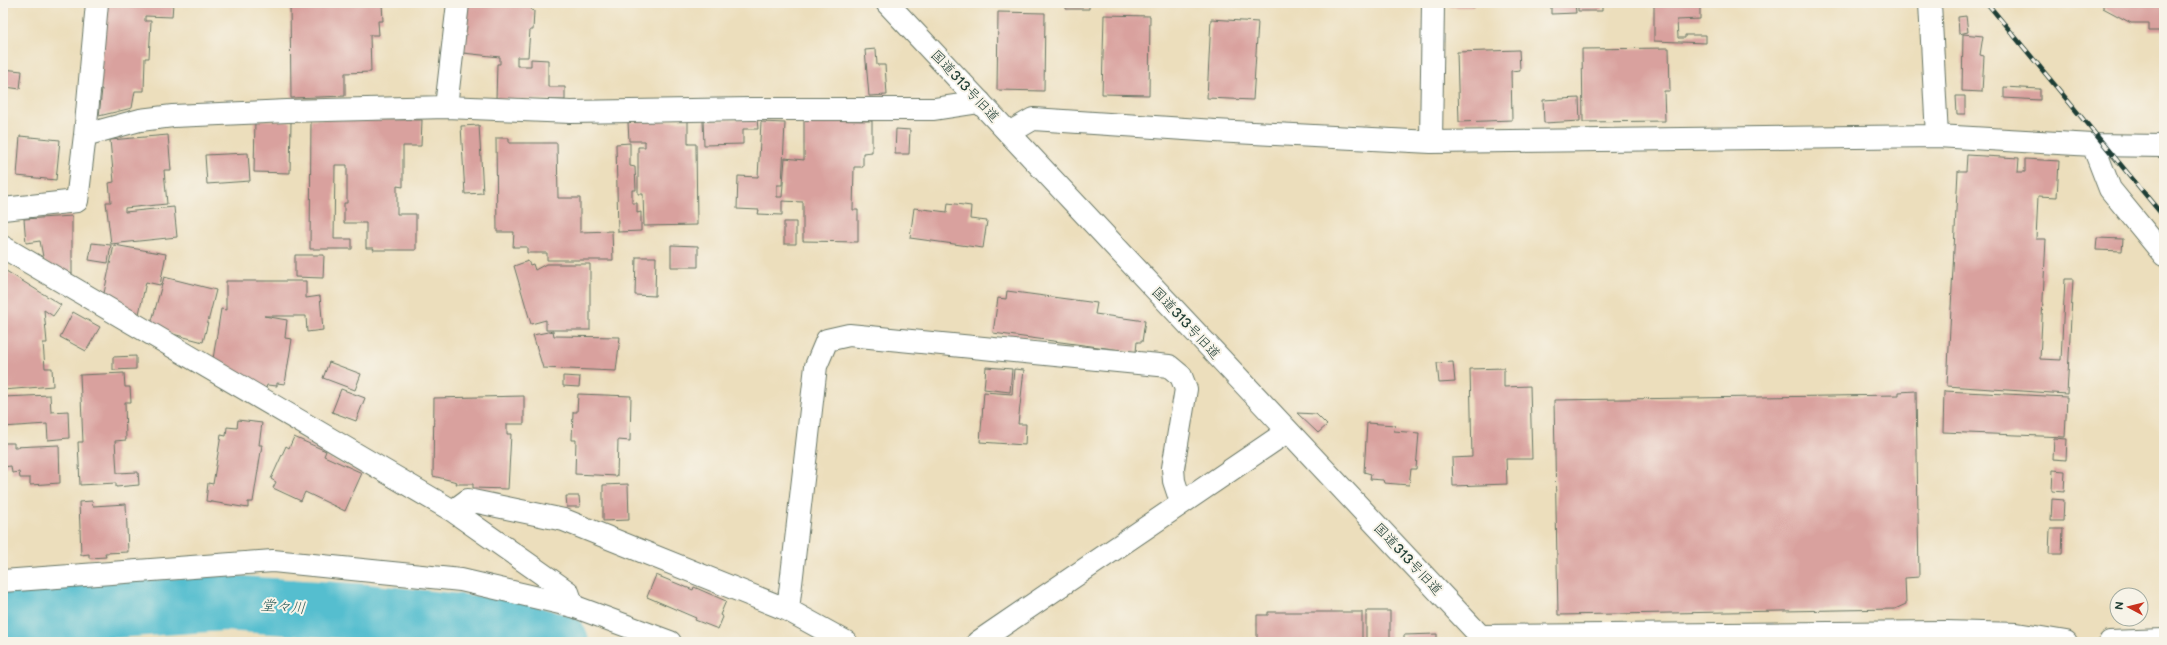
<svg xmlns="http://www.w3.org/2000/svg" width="2167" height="645" font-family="'Balsamiq Sans','Klee One',sans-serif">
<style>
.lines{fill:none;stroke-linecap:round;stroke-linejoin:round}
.river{stroke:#54becf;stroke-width:56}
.building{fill:#d9a19e}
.minor-casing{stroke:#677564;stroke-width:24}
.tertiary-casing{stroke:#677564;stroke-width:24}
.minor{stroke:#fff;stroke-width:22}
.tertiary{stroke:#fff;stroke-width:22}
.rail-casing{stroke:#1f3d34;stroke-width:4.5}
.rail{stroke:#f7f3e8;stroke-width:3;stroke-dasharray:9;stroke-linecap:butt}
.labels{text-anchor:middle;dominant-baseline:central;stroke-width:4;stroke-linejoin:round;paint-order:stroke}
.street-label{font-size:14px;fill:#1f3d34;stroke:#f7f3e8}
.water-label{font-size:15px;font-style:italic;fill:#2c5d5b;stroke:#f7f3e8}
</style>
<rect width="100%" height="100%" fill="#f7f3e8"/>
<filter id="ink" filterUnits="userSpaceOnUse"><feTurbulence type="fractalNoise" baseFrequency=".025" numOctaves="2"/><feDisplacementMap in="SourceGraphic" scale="8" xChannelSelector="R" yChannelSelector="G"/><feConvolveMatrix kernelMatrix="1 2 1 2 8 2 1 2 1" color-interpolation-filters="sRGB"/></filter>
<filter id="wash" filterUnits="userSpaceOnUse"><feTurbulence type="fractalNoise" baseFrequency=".012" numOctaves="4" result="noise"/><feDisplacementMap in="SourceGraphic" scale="16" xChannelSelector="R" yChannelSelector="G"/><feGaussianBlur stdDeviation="0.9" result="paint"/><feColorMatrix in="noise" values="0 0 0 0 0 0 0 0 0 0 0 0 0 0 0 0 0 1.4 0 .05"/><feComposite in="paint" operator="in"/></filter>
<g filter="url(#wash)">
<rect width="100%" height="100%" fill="#ecdebc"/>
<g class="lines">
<path class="river" d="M3 617 224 603 367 612 507 627 561 642"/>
</g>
<g id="blocks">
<path class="building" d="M105 3H173L172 17 145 16V21H151L149 58H145L144 91H135L132 108 99 116 102 89H99Z
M290 3H382L383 21H378L379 35H370L371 72 345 73V96L291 98Z
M467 3H531V10L534 11 533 30H530L528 57H517V66H531V59L548 60V87H565V100L496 99 497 64H500V57L463 53Z
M1066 3H1089V9H1066Z
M1450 3H1474V7H1450Z
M1515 3H1545V5L1515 6Z
M1551 3H1575L1576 13 1551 14Z
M1578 3H1602V11H1578Z
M1654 3H1700V19L1677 20 1678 38H1685V35H1706V43L1654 41Z
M2103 3H2164V31H2149V23H2131L2103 8Z
M998 12 1045 13 1044 91 997 90Z
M1104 15 1150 16 1149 95 1102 94Z
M1966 16 1968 32 1959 34 1958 17Z
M1211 19 1258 22 1253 100 1207 98Z
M3 34 6 35 4 54H3Z
M1963 34 1983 36 1980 55 1984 56 1982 92 1962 91Z
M1669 48 1670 91H1664L1665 121 1583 122 1582 49Z
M876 49 877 65H885L887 95 869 96 865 50Z
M1519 50 1520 70 1511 71 1512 120 1459 122 1457 52Z
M3 69 22 71 20 89 6 87 4 109Z
M2004 87 2040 89V100L2004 98Z
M1956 96H1965V114H1957Z
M1579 98 1580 121 1544 123 1543 100Z
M255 119 291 122 290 173 254 172Z
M311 119 422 120 421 146H403V187L397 186V214H416V250H373L374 248H366V223H344V203H347V165H335L334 239H352V249H310Z
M757 119 758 129H743V144L704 145 703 121Z
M804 120 872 121V152L863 153V167H854L853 210H858V242L803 241V202L782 201V215L758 214 759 210 737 209 738 176 758 177 761 122 785 123 782 185H777V197H782L785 158 804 160Z
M688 121V144H696L697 225 644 226 643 194H638V147H645V141H629L628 122Z
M479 125 483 193 465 194 461 126Z
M896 129 910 130 909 154H895Z
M168 135 171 170H164L167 204 125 208V212L174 207 177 237 111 244 106 202H111L109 183 114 182 110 140Z
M20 136 60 140 56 180 17 176Z
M496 138H509V143H557L558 198H580V232L612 231 613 260H547V253H527V247H513L514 232H497Z
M630 143V166L635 167 636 190H632V203H637V213L641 212V231L618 232 616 144Z
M248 153 250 181 207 184 205 155Z
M1967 155 2019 158 2018 172H2025V159L2059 161 2057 197 2038 196 2036 239H2046L2040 359 2061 360 2065 279H2073L2067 394 1947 386 1958 171H1966Z
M948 203 971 206 970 219 987 221 983 248 910 238 914 208 947 212Z
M72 216V277L44 262 40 241 26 243 24 219Z
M784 222H796V244H784Z
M2097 238 2123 239 2122 251 2096 250Z
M92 243 111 245 108 263 89 260Z
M114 245 166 254 160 285 146 282 139 314 103 298Z
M671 245 698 246V267H671Z
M295 255H324L323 278 295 277Z
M636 257H656L655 296 635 295Z
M528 261 530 265 533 264 535 270 546 264H590V330H546V320L531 324 514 266Z
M3 269 61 305 53 316 44 310 47 343H43L45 368H52L53 386 3 390Z
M164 277 216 290 203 342 150 328Z
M226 281H306V298L320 296 323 330 307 332 306 316H264L287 320 285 338 292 339 285 384 277 383V386L267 385 266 388 243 384 212 365 221 309 226 310Z
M1007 291 1097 303 1095 314 1145 321 1142 342H1137L1136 352 993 333 998 298 1006 299Z
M73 312 100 327 86 351 60 337Z
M553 331 554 336 620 337 616 371 543 368 533 335Z
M136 356V369L113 370V357Z
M329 362 361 374 355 390 323 378Z
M1453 362 1455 382 1439 383 1437 363Z
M986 367 1012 369 1010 392 984 389Z
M1504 368V387L1530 386 1532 459H1506L1507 484 1453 486 1452 458 1472 457 1470 369Z
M1014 369 1024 370 1018 424H1026L1025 445 980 442 984 392 1012 394Z
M124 373 125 387H130L131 402H125L126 440 115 441 117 473 138 472 139 485 116 487V483L80 485 78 442H83L80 375Z
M563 376 580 377 579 387 563 386Z
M341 389 365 398 356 421 332 412Z
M1916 391 1919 577 1905 578 1906 604 1895 609 1558 615 1554 400 1899 395V392Z
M1944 391 2067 397 2065 437 1943 432Z
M578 394 631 396 630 441 618 440 617 476 575 474 576 440H572L573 412H577Z
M50 395 51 412 68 411 69 438 48 440 47 424 3 427V397Z
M524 396V424H507V434H511L508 489 473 488V484H456L457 482 433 476 434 398Z
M1297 413 1316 414 1327 425 1318 433Z
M238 420 262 423 259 445H262L253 502H248V508L206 501 208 483 213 484 221 435 226 436 227 427 237 428Z
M1367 423 1395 425 1394 431 1419 433 1416 469H1411L1409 485 1384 483 1383 480 1370 479 1371 474 1364 472Z
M294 437 326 451 324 456 362 473 345 511 305 492 301 501 273 488 276 482 271 479 286 446 289 448Z
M2054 438 2067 439 2066 460 2053 459Z
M3 443H14V447L59 445 60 483 30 485V478H20L19 472 12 473 11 466 3 467Z
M2053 470 2065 471 2064 492 2052 491Z
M628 484 629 520 603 521V485Z
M566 496H579L580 507H567Z
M2052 499 2064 500 2063 521H2051Z
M92 501 93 506 126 504 128 552 105 553 106 557 89 558V554L81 555 79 502Z
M2050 529H2063L2062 554H2049Z
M656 575 693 590 694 587 726 601 720 615 723 617 718 629 695 620 696 618 647 597Z
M1366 611H1390V642H1366Z
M1268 612H1362V642H1269V640H1257V615H1268Z
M1437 634V642H1404V635Z"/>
</g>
</g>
<g filter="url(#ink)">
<use href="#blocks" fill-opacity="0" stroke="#677564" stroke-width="1"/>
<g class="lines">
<defs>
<path id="minor" d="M1930 3 1937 136
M446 107 458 3
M1009 133 1033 119 1215 131 1431 142 1937 136 2093 145 2164 146
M85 135 140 120 173 116 287 111 446 107 571 112 751 109H934L980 102
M1431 142 1433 3
M2093 145 2110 189 2164 255
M3 209 77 201 85 135 97 3
M3 247 453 511 568 592 573 606
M453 511 468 500 564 520 788 610 846 642
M788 610 816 366 827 340 849 335 1169 366 1181 376 1186 389 1173 468 1174 481 1181 502
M1481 636 1945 632 2017 634 2066 642
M2110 642 2164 640"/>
<path id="tertiary" d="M887 3 1486 642
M3 581 273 561 461 580 573 606 670 642
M978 642 1288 431"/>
</defs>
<use href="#minor" class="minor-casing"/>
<use href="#tertiary" class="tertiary-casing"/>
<use href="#minor" class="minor"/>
<use href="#tertiary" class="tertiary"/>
<defs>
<path id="rail" d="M1987 3 2164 217"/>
</defs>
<use href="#rail" class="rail-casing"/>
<use href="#rail" class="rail"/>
</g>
</g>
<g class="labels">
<g class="street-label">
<text transform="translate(965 86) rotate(47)">国道313号旧道</text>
<text transform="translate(1186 323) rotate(47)">国道313号旧道</text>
<text transform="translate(1408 559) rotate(47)">国道313号旧道</text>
</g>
<g class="water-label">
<text transform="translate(283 607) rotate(4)">堂々川</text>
</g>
</g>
<rect width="2167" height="645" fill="none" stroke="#f7f3e8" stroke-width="16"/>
<g transform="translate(2129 607) rotate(277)"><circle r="19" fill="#f7f3e8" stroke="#a1aaa0"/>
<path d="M0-3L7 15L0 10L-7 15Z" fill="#c8321e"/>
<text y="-6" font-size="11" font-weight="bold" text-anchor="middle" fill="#1f3d34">N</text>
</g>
</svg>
